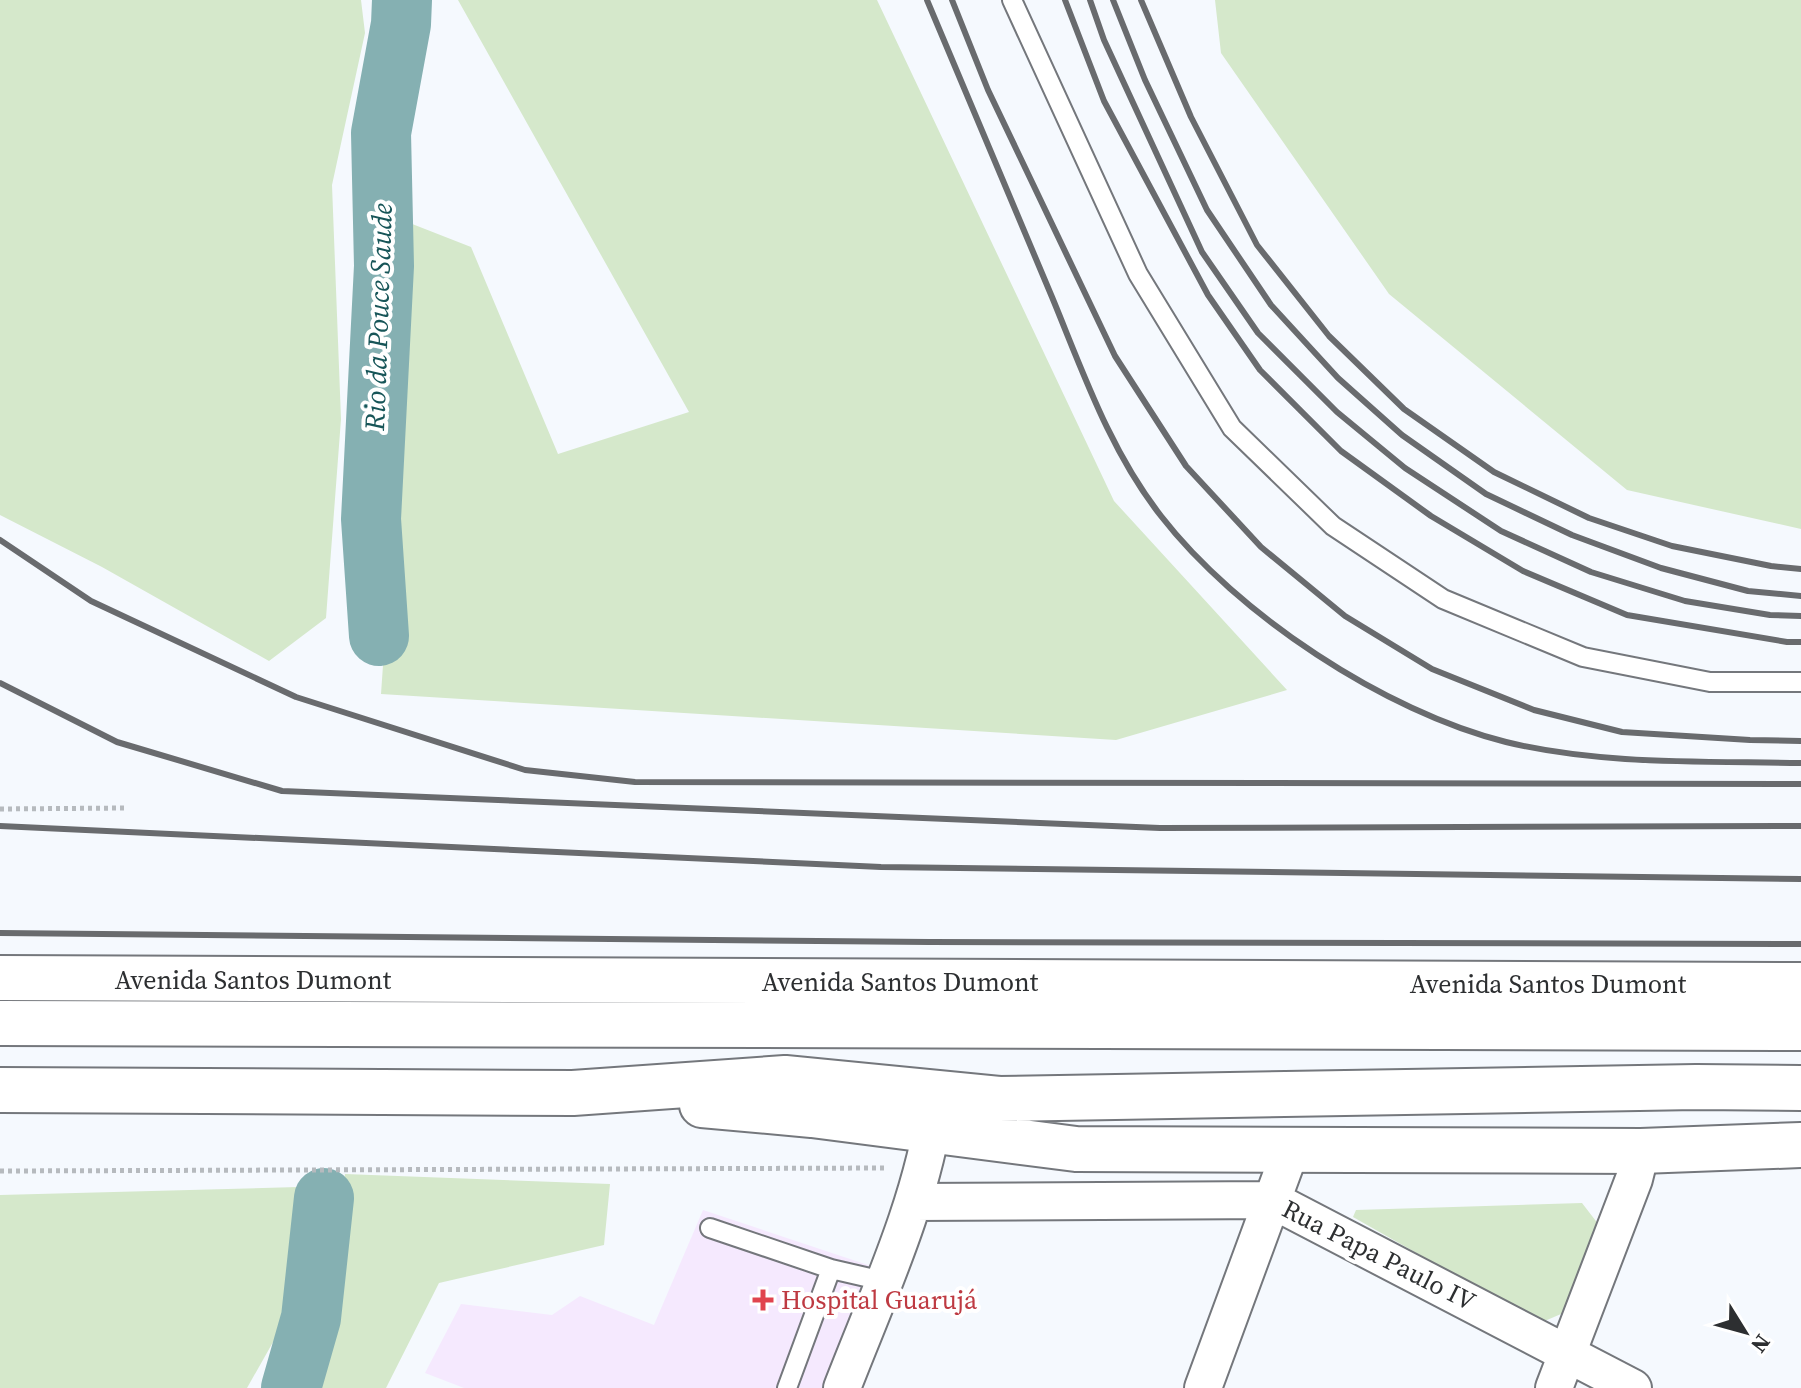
<svg xmlns="http://www.w3.org/2000/svg" width="1801" height="1388" font-family="'Source Serif 4',serif">
<style>
.medical{fill:#f5e9fe}
.green{fill:#d5e8cb}
.lines{fill:none;stroke-linecap:round;stroke-linejoin:round}
.river{stroke:#85b0b2;stroke-width:60}
.lane-casing{stroke:#74777c;stroke-width:22}
.street-casing{stroke:#74777c;stroke-width:40}
.secondary-casing{stroke:#74777c;stroke-width:48}
.path{stroke:#b6babe;stroke-width:5;stroke-dasharray:4 4;stroke-linecap:butt}
.lane{stroke:#fff;stroke-width:18}
.street{stroke:#fff;stroke-width:36}
.secondary{stroke:#fff;stroke-width:44}
.rail{stroke:#696b6e;stroke-width:6}
.health-dot{fill:#e0444e;stroke:#fff;stroke-width:3}
.labels{text-anchor:middle;dominant-baseline:central;stroke-width:8;stroke-linejoin:round;paint-order:stroke}
.street-label{font-size:26px;fill:#2d2f31;stroke:#fff}
.health-label{font-size:26px;fill:#be3a42;stroke:#fff;text-anchor:start}
.water-label{font-size:28px;font-style:italic;fill:#175558;stroke:#fff}
</style>
<rect width="100%" height="100%" fill="#f5f9fe"/>
<path class="medical" d="M703 1210 874 1267 828 1388H464L425 1373 461 1304 552 1315 580 1296 654 1325Z"/>
<path class="green" d="M0 0H361L365 33 332 185 341 419 326 618 269 661 102 567 0 515Z
M458 0H877L1114 501 1287 690 1116 740 381 694 389 579 402 220 471 247 558 454 689 412Z
M1215 0H1801V529L1627 490 1389 294 1221 53Z
M345 1174 610 1184 604 1245 439 1283 386 1388H303L317 1357Z
M298 1187 290 1312 247 1388H0V1195Z
M1582 1203 1599 1225 1568 1311 1540 1323 1353 1217 1356 1210Z"/>
<g class="lines">
<path class="river" d="M379 636 371 519 384 266 381 133 401 24 402 0
M291 1388 311 1318 324 1198"/>
<defs>
<path id="lane" d="M1012 0 1138 274 1232 428 1333 526 1443 599 1583 657 1710 682H1801
M710 1228 831 1269
M787 1388 831 1269 883 1281"/>
<path id="street" d="M913 1202 1272 1200 1633 1388
M842 1388C878 1295 922 1202 936 1103
M1203 1388 1291 1149
M1554 1388 1634 1179 1641 1151"/>
<path id="secondary" d="M0 978 1801 985
M0 1023 1801 1028
M0 1090 573 1093 785 1078 999 1099 1696 1087 1801 1088
M702 1105 812 1115 1076 1149 1641 1151 1801 1145"/>
</defs>
<use href="#lane" class="lane-casing"/>
<use href="#street" class="street-casing"/>
<use href="#secondary" class="secondary-casing"/>
<path class="path" d="M0 809 124 808
M0 1171 887 1168"/>
<use href="#lane" class="lane"/>
<use href="#street" class="street"/>
<use href="#secondary" class="secondary"/>
<path class="rail" d="M927 0C969 99 1010 198 1052 297 1083 372 1110 451 1161 516 1237 614 1385 712 1506 742 1600 765 1705 761 1801 763
M952 0 988 90 1115 356 1186 466 1261 547 1345 616 1432 669 1534 710 1622 732 1750 740 1801 741
M1065 0 1104 101 1208 295 1260 370 1341 451 1431 516 1523 571 1627 615 1787 642H1801
M1090 0 1104 40 1202 252 1258 333 1337 412 1405 468 1501 531 1591 572 1685 601 1770 615 1801 616
M1113 0 1145 80 1207 210 1271 305 1338 378 1402 435 1486 494 1572 535 1661 568 1748 591 1801 596
M1141 0 1191 117 1257 245 1329 336 1404 409 1494 472 1589 518 1672 546 1771 566 1801 569
M0 540 91 601 296 697 525 770 635 782 1801 784
M0 683 117 742 282 791 1160 828 1801 826
M0 826 881 867 1801 879
M0 933 929 942 1801 944"/>
</g>
<path class="health-dot" d="M759 1288h8v8h8v8h-8v8h-8v-8h-8v-8h8z"/>
<g class="labels">
<g class="street-label">
<text x="253" y="980">Avenida Santos Dumont</text>
<text x="900" y="982">Avenida Santos Dumont</text>
<text x="1548" y="984">Avenida Santos Dumont</text>
<text transform="translate(1379 1255) rotate(27)">Rua Papa Paulo IV</text>
</g>
<g class="health-label">
<text x="781" y="1300">Hospital Guarujá</text>
</g>
<g class="water-label">
<text transform="translate(378 317) rotate(-88)">Rio da Pouce Saude</text>
</g>
</g>
<g transform="translate(1745 1332) rotate(127)" stroke="#ffffff" stroke-width="6" paint-order="stroke">
<path d="M0-6L14 30L0 20L-14 30Z" fill="#2d2f31"/>
<text y="-12" font-size="22" font-weight="bold" text-anchor="middle" fill="#2d2f31">N</text>
</g>
</svg>
